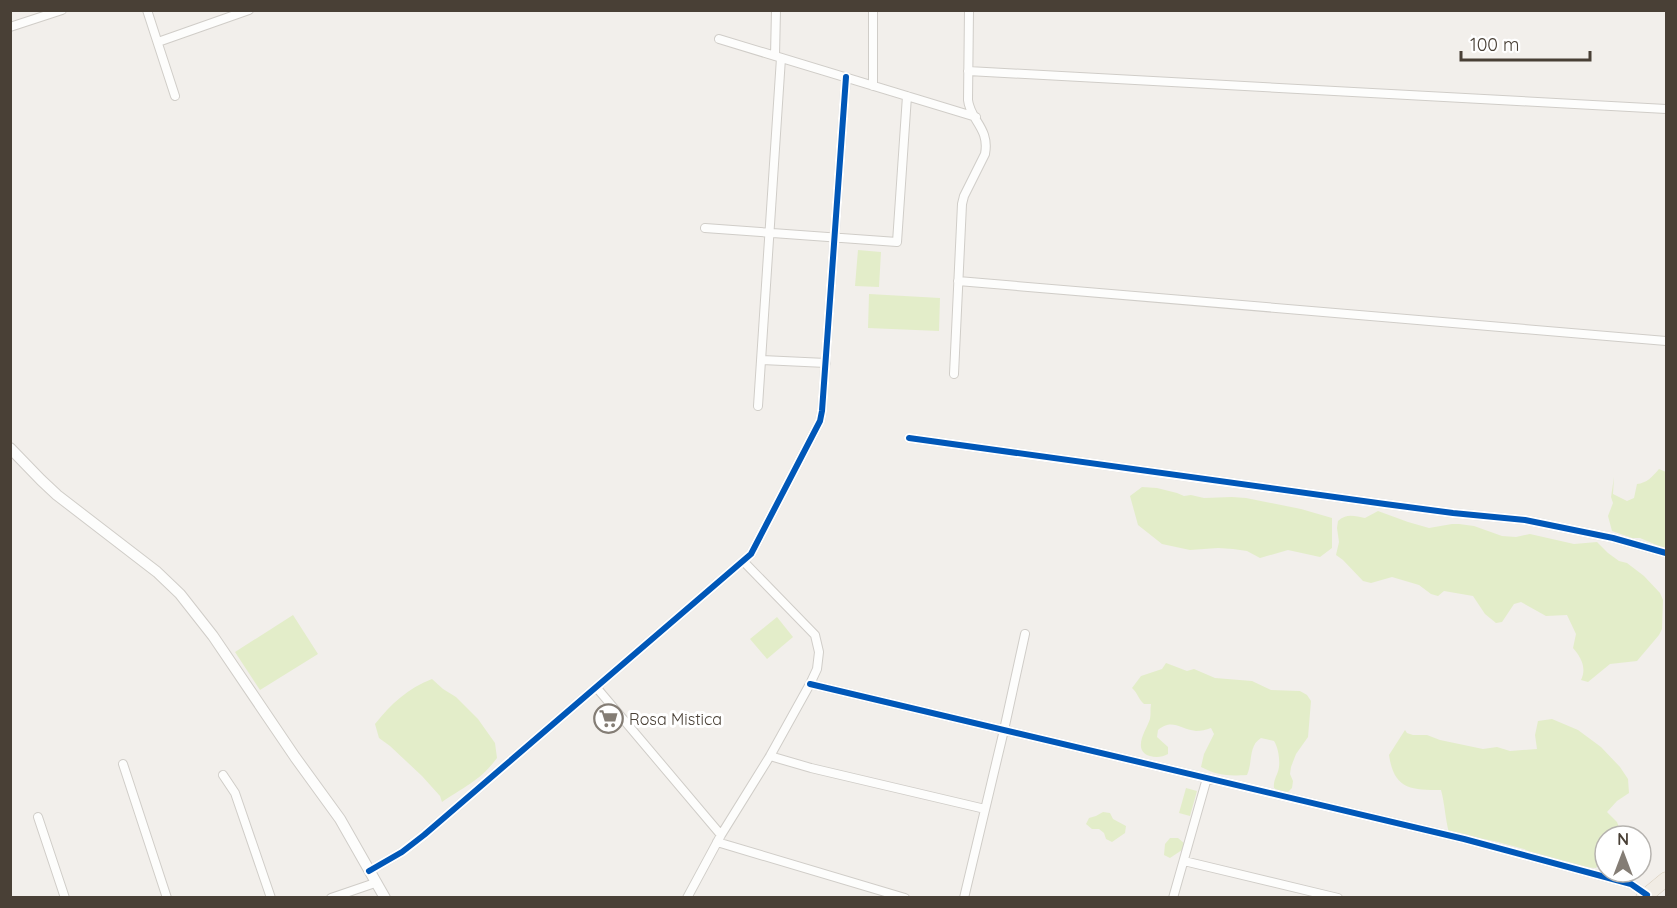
<svg xmlns="http://www.w3.org/2000/svg" width="1677" height="908" font-family="Quicksand,sans-serif">
<style>
.green{fill:#e3edc9}
.lines{fill:none;stroke-linecap:round;stroke-linejoin:round}
.minor-casing{stroke:#d0cdc8;stroke-width:10}
.tertiary-casing{stroke:#d0cdc8;stroke-width:12}
.primary-casing{stroke:#d5cab7;stroke-width:15}
.minor{stroke:#fdfdfc;stroke-width:8}
.tertiary{stroke:#fdfdfc;stroke-width:10}
.primary{stroke:#f1ece4;stroke-width:14}
.cycleway-casing{stroke:#fff;stroke-width:10}
.cycleway{stroke:#0057b8;stroke-width:6}
.labels{text-anchor:middle;dominant-baseline:central;stroke-width:6;stroke-linejoin:round;paint-order:stroke}
.poi-label{font-size:16px;fill:#494036;stroke:#fff;text-anchor:start}
</style>
<rect width="100%" height="100%" fill="#f2efeb"/>
<path class="green" d="M858 250 881 252 879 287 855 286Z
M869 294 940 298 939 331 868 328Z
M1659 469 1666 472V549L1640 538H1632L1612 531 1608 516 1613 503 1611 497 1614 477 1613 494 1627 501 1634 498 1637 484C1647 483 1652 477 1659 469Z
M1142 487 1157 488 1177 493 1184 496 1191 495 1204 498 1232 497 1246 498 1301 509 1332 518V548L1320 557 1288 550 1260 558 1247 551 1233 549 1218 548 1190 550 1162 544 1138 525 1130 496Z
M1378 511 1408 522 1429 528 1452 524H1459L1474 526 1502 536 1516 537 1530 534 1574 544 1597 542 1608 553 1619 561 1627 563 1644 576 1660 593 1663 600 1662 629 1659 635 1637 661 1610 664 1588 682 1581 680C1587 668 1581 657 1573 648L1576 634 1567 615 1546 616 1521 602 1514 604 1502 622 1496 623 1485 614 1473 596 1444 591 1438 596 1431 594 1419 585 1392 577 1371 583 1363 581 1343 560 1336 555 1339 542 1337 528 1338 521C1346 513 1355 516 1365 518Z
M293 615 318 654 260 690 235 652Z
M777 617 793 637 767 659 750 639Z
M1166 663 1187 671 1194 669 1215 678 1252 681 1271 690 1300 691 1307 695 1311 701 1308 737 1296 754 1291 767 1290 774 1293 781 1292 788 1287 793 1280 792 1274 788C1273 779 1278 775 1279 767 1280 759 1278 747 1274 741L1261 738C1248 746 1253 762 1247 775 1228 776 1219 776 1201 767L1204 754 1214 734 1211 728C1206 730 1201 731 1196 731 1180 729 1172 718 1158 730L1157 737 1168 747V754C1163 757 1156 758 1150 756 1131 750 1147 729 1150 719 1151 714 1150 709 1151 704H1144C1138 699 1138 693 1132 688L1141 676 1162 669Z
M432 679 443 689 456 697 478 719 495 743 497 758C480 781 465 786 442 802L440 796 422 776 390 746 379 738 375 724C391 704 408 688 432 679Z
M1552 719 1578 730 1601 747 1620 767 1628 779 1629 793 1617 801 1607 812 1617 822 1622 835 1621 836H1605V857L1596 868 1582 867 1538 856 1524 849 1494 841 1449 833C1445 818 1445 805 1441 790 1410 790 1394 789 1389 755L1405 730 1407 733 1413 735H1427L1440 740 1483 749 1497 747 1510 751 1537 749 1535 735 1538 721Z
M1186 788 1197 791 1190 816 1179 813Z
M1103 812 1110 813 1113 819 1126 826 1125 833 1112 842 1106 839 1104 833 1099 829H1092L1086 824 1089 818 1096 816Z
M1170 838H1178L1184 843 1182 850 1170 858 1164 855 1165 844Z"/>
<g class="lines">
<defs>
<path id="minor" d="M147 10 175 96
M10 27 62 10
M719 39 976 117
M158 42 249 10
M775 56 776 10
M968 71 1666 109
M873 86V10
M705 228 897 242 907 96
M958 281 1666 341
M761 360 826 363
M954 374 962 204 964 196 985 154C990 128 970 120 968 100L969 10
M758 406 781 58
M909 438 1385 504 1453 513 1525 520 1613 538 1666 553
M810 684 1464 839 1631 884 1647 895
M596 687 721 835
M770 756 811 768 985 809
M123 764 167 898
M223 775 235 793 271 898
M38 817 65 898
M717 842 905 898
M1184 861 1338 898
M369 871 402 852 424 835 751 554 820 421 822 411 846 77
M331 898 375 883
M687 898 721 835 770 756 810 684 817 669 819 652 815 635 743 561
M964 898 1004 730 1025 634
M1173 898 1207 778"/>
<path id="tertiary" d="M10 448 41 480 57 495 157 572 180 594 213 636 295 757 340 819 385 898"/>
<path id="primary" d="M1643 898 1666 879"/>
</defs>
<use href="#minor" class="minor-casing"/>
<use href="#tertiary" class="tertiary-casing"/>
<use href="#primary" class="primary-casing"/>
<use href="#minor" class="minor"/>
<use href="#tertiary" class="tertiary"/>
<use href="#primary" class="primary"/>
<defs>
<path id="cycleway" d="M909 438 1385 504 1453 513 1525 520 1613 538 1666 553
M810 684 1464 839 1631 884 1647 895
M369 871 402 852 424 835 751 554 820 421 822 411 846 77"/>
</defs>
<use href="#cycleway" class="cycleway-casing"/>
<use href="#cycleway" class="cycleway"/>
</g>
<defs>
<symbol id="supermarket-ring" viewBox="-11 -11 22 22"><circle r="9.5" fill="#fff" stroke="#847d75" stroke-width="1.5"/><path d="M-6-5.5h2.5l.6 2H6L4.5 2H-2.5L-4.4-4H-6ZM-1.5 3.2a1.3 1.3 0 1 0 .1 0ZM3 3.2a1.3 1.3 0 1 0 .1 0Z" fill="#847d75"/></symbol>
</defs>
<g fill-rule="evenodd">
<use href="#supermarket-ring" x="592" y="702" width="33" height="33"/>
</g>
<g class="labels">
<g class="poi-label">
<text x="629" y="719">Rosa Mistica</text>
</g>
</g>
<rect width="1677" height="908" fill="none" stroke="#494036" stroke-width="24"/>
<g transform="translate(1623 854)"><circle r="28" fill="#ffffff" stroke="#b6b3af" stroke-width="1.5"/>
<path d="M0-4.5L10 22L0 15L-10 22Z" fill="#847d75"/>
<text y="-9" font-size="16" font-weight="bold" text-anchor="middle" fill="#494036">N</text>
</g>
<path d="M1461 51v9h129v-9" fill="none" stroke="#494036" stroke-width="3"/>
<text x="1470" y="51" font-size="18" fill="#494036" stroke="#ffffff" stroke-width="4.5" paint-order="stroke">100 m</text>
</svg>
